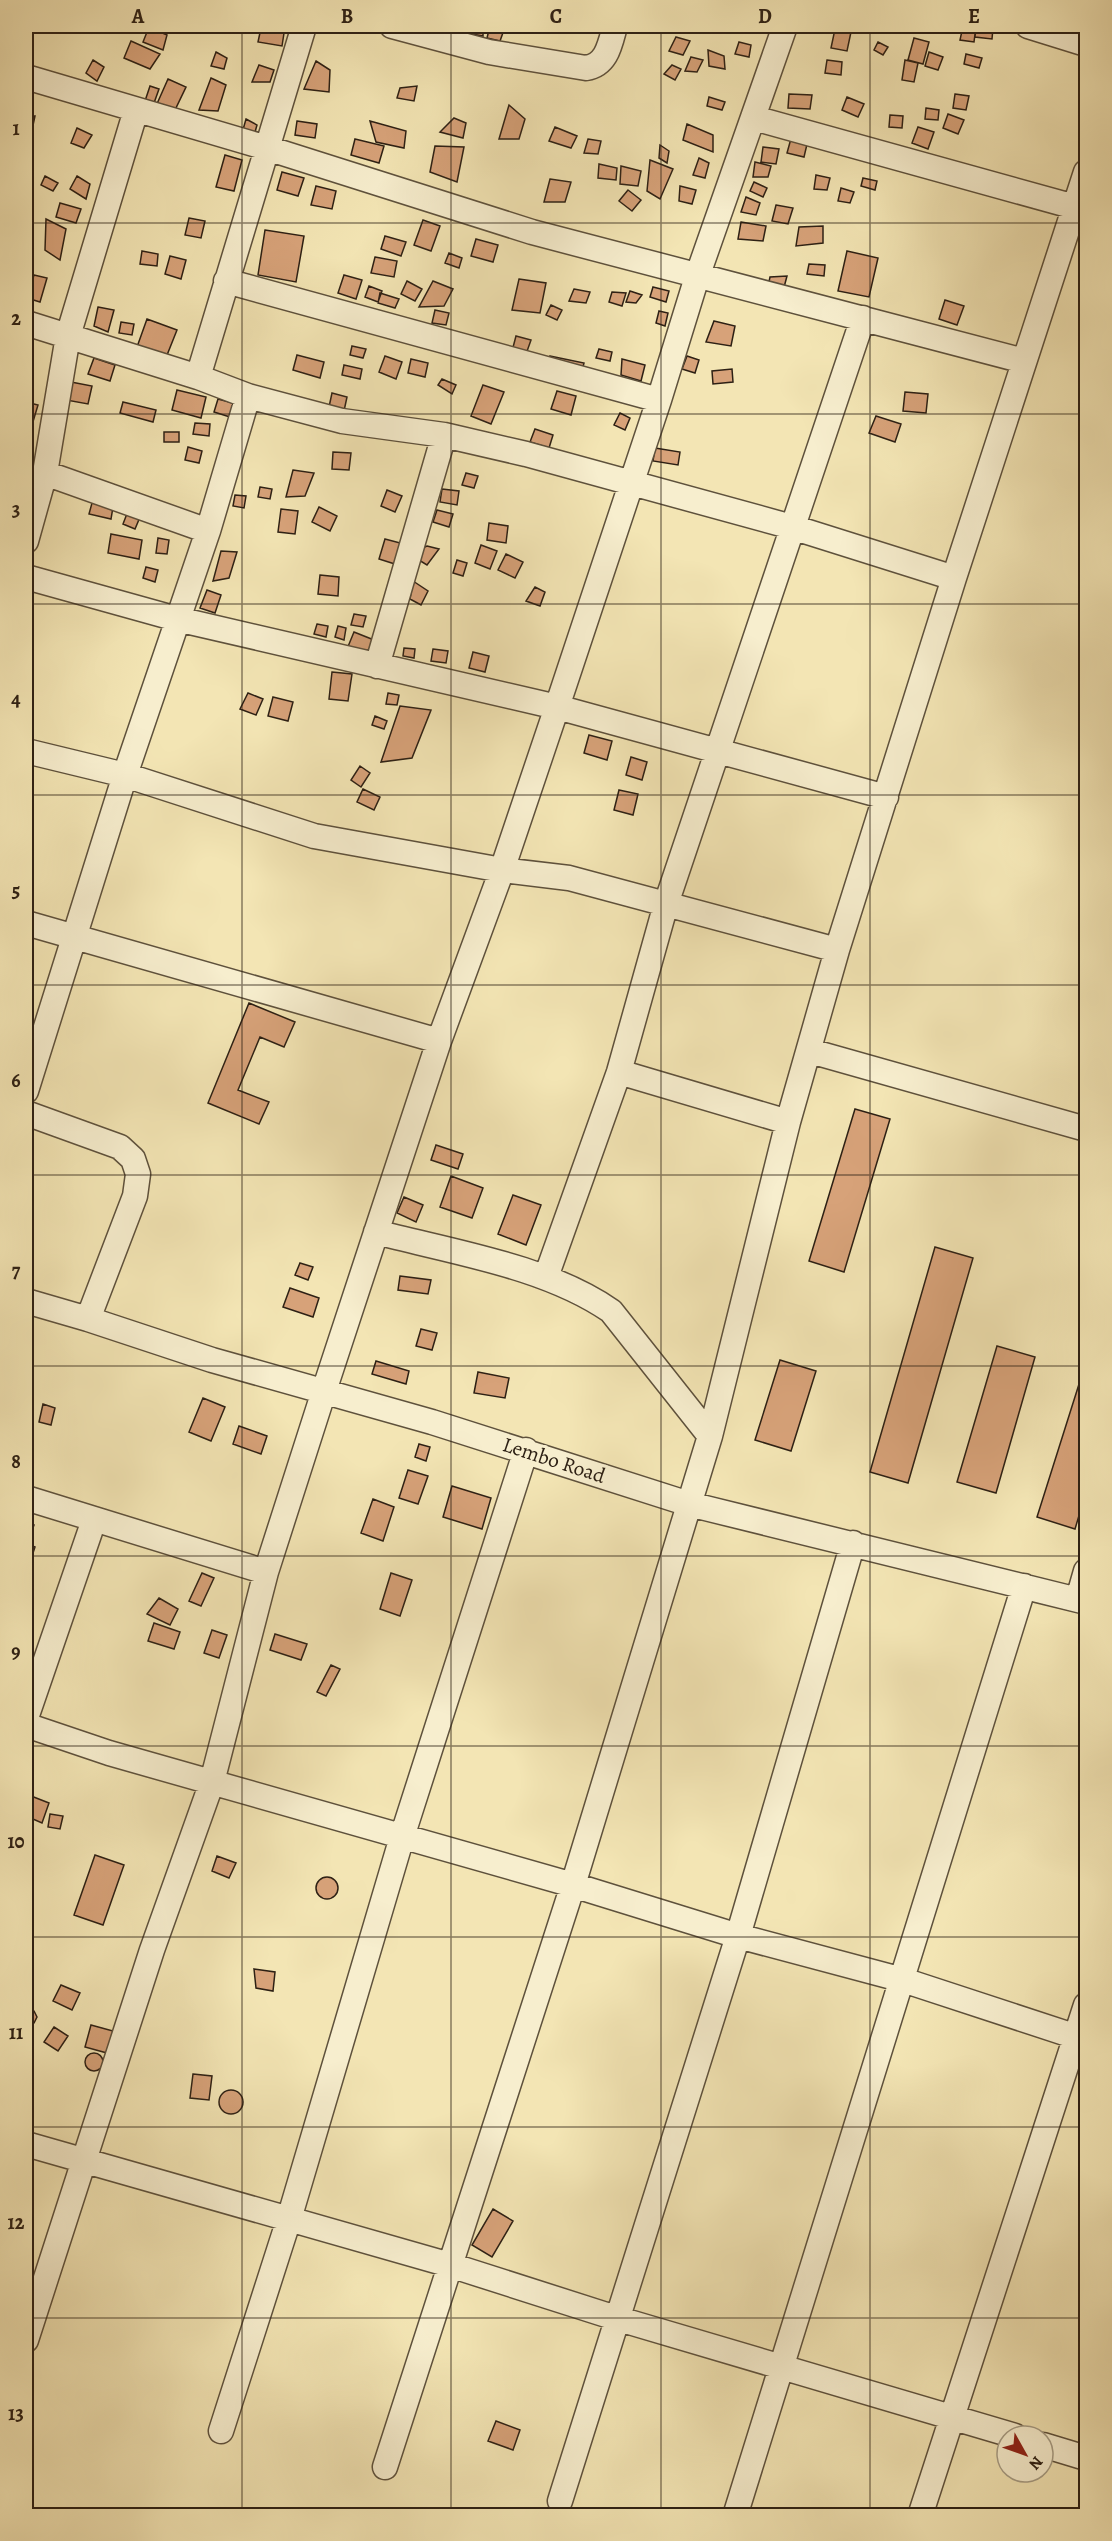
<svg xmlns="http://www.w3.org/2000/svg" width="1112" height="2541" font-family="Alegreya,serif">
<style>
.building{fill:#d7a279;stroke:#2d2014;stroke-width:1.5}
.lines{fill:none;stroke-linecap:round;stroke-linejoin:round}
.minor-casing{stroke:#5e513c;stroke-width:27}
.minor{stroke:#f7eece;stroke-width:24}
.grid{fill:none;stroke:#2d2014;stroke-width:1.5;stroke-opacity:0.55}
.labels{text-anchor:middle;dominant-baseline:central;stroke-width:6;stroke-linejoin:round;paint-order:stroke}
.street-label{font-size:21px;fill:#2d2014;stroke:#f7eece}
.neatline{fill:none;stroke:#2d2014;stroke-width:2}
.grid-label{font-size:20px;text-anchor:middle;font-weight:bold;fill:#2d2014}
</style>
<rect width="100%" height="100%" fill="#f3e5b4"/>
<filter id="stains"><feTurbulence type="fractalNoise" baseFrequency=".00333" numOctaves="4"/><feColorMatrix values="0 0 0 0 .2 0 0 0 0 .09 0 0 0 0 .02 0 0 0 .5 -.17"/></filter>
<radialGradient id="worn" r=".72"><stop offset=".6" stop-color="#630" stop-opacity="0"/><stop offset="1" stop-color="#630" stop-opacity=".3"/></radialGradient>
<path class="building" d="M467 26 483 27V36L466 33Z
M490 26 505 27 500 41 487 38Z
M963 26H976L974 42 960 40Z
M976 26 993 28 992 39 975 37Z
M149 27 167 35 163 50 143 42Z
M261 28 284 33 282 46 258 42Z
M835 29 851 32 847 51 831 48Z
M676 37 690 41 683 55 669 51Z
M914 38 929 42 923 64 908 60Z
M131 41 160 54 150 69 124 58Z
M739 42 751 45 749 57 735 54Z
M878 42 888 47 883 55 874 50Z
M708 50 724 56 725 69 709 66Z
M216 52 227 58 224 69 211 66Z
M929 52 943 57 938 70 925 66Z
M966 54 982 58 979 68 964 64Z
M691 57 703 60 697 72 685 71Z
M93 60 104 67 97 81 86 73Z
M827 60 842 62 841 75 825 73Z
M905 60 918 63 914 82 902 80Z
M316 61 330 70 329 92 304 89Z
M259 65 274 70 270 82H252Z
M672 65 681 69 675 80 664 74Z
M211 78 226 85 218 111 199 110Z
M168 79 186 87 174 112 156 106Z
M150 86 159 89 154 103 145 101Z
M417 86 414 101 397 98 400 88Z
M789 94 812 95 810 109 788 108Z
M955 94 969 96 966 110 953 108Z
M709 97 725 102 722 110 707 106Z
M847 97 864 104 858 117 842 110Z
M509 105 525 119 519 139H499Z
M926 108 939 110 938 120 925 119Z
M948 114 964 120 958 134 943 128Z
M890 115 903 116 902 128 889 127Z
M26 116H35L32 130 26 129Z
M454 118 466 123 463 138 440 132Z
M246 119 257 125 253 139 241 137Z
M297 121 317 124 315 138 295 135Z
M370 121 406 131 404 148 376 142Z
M687 124 713 135V152L683 140Z
M555 127 577 136 571 148 549 141Z
M918 127 934 132 928 149 912 143Z
M77 128 92 135 84 148 71 143Z
M792 135 808 140 804 157 787 153Z
M355 139 384 146 379 163 351 155Z
M588 139 601 141 598 154 584 153Z
M660 145 669 151 667 163 659 158Z
M435 146 464 147 457 182 430 172Z
M763 147 779 149 776 164 761 162Z
M225 155 242 160 234 191 216 187Z
M699 158 709 163 705 178 693 175Z
M650 160 673 169 660 199 647 191Z
M755 162 771 166 768 177H753Z
M599 164 617 168 616 180 598 178Z
M621 166 641 171 638 186 620 184Z
M282 172 304 178 298 196 277 190Z
M816 175 830 178 827 190 814 189Z
M45 176 58 183 53 191 41 185Z
M77 176 90 184 86 199 70 189Z
M863 178 877 181 875 190 861 186Z
M550 179 571 182 565 202H544Z
M754 182 767 188 763 197 750 191Z
M316 186 336 191 332 209 311 205Z
M680 186 696 190 692 204 679 201Z
M841 188 854 192 850 203 838 201Z
M628 190 641 200 632 211 619 201Z
M746 197 760 203 756 215 741 212Z
M60 203 81 209 76 223 56 217Z
M776 205 793 208 788 224 772 221Z
M189 218 205 221 201 238 185 235Z
M46 219 66 229 60 260 45 250Z
M423 220 440 226 431 251 414 245Z
M741 222 766 226 763 241 738 239Z
M823 226V243L796 246 799 227Z
M265 230 304 236 296 282 258 275Z
M385 236 406 242 401 256 381 249Z
M476 239 498 245 493 262 471 256Z
M142 251 158 254 157 266 140 264Z
M847 251 878 258 869 297 838 291Z
M449 253 462 258 459 268 445 263Z
M170 256 186 260 181 279 165 274Z
M375 257 397 261 394 277 371 273Z
M809 264 825 265 824 276 807 274Z
M34 275 47 278 40 302 27 298Z
M344 275 362 280 356 299 338 293Z
M787 276 782 295 767 291 770 277Z
M519 279 546 283 540 313 512 310Z
M407 281 422 289 415 301 401 294Z
M433 281 453 289 444 306 419 307Z
M369 286 382 291 378 302 365 297Z
M653 287 669 291 666 302 650 297Z
M574 289 590 292 586 303 569 301Z
M630 291 642 295 636 303 626 302Z
M612 292 626 293 622 306 609 302Z
M380 293 399 299 395 308 378 303Z
M945 300 964 306 957 325 939 319Z
M551 305 562 310 557 320 546 315Z
M98 307 114 310 108 332 94 326Z
M435 310 449 313 446 325 432 323Z
M659 311 668 313 665 326 656 323Z
M147 319 177 330 167 355 137 347Z
M714 321 735 326 731 346 706 342Z
M121 322 134 324 132 335 119 333Z
M516 336 531 340 525 357 511 355Z
M352 346 366 349 363 358 350 355Z
M599 349 612 352 610 361 596 358Z
M297 355 324 362 320 378 293 370Z
M385 356 402 362 396 379 379 372Z
M550 356 584 363 581 374 549 365Z
M687 356 699 360 695 373 682 369Z
M94 358 115 365 110 381 88 374Z
M411 359 428 363 425 377 408 373Z
M622 359 645 365 641 381 621 375Z
M344 365 362 369 360 379 342 375Z
M732 369 733 382 713 384 712 371Z
M442 379 456 385 452 394 438 385Z
M71 382 92 386 88 404 66 400Z
M483 385 504 392 491 424 471 416Z
M177 390 206 397 201 418 172 410Z
M557 391 576 396 571 415 551 409Z
M905 392 928 394 926 413 903 411Z
M332 393 347 397 344 411 329 407Z
M218 399 233 403 230 417 214 412Z
M26 402 38 405 32 425 26 423Z
M123 402 156 410 153 422 120 413Z
M620 413 630 418 625 430 614 425Z
M876 416 901 424 895 442 869 433Z
M195 423 210 424 209 436 193 434Z
M535 429 553 435 549 448 530 442Z
M164 432H179V442H164Z
M188 447 202 451 199 463 185 460Z
M655 448 680 452 678 465 653 461Z
M333 452 351 453 349 470 332 469Z
M293 470 314 473 305 496 286 497Z
M466 473 478 476 474 488 462 485Z
M260 487 272 489 270 499 258 497Z
M442 489 459 491 457 505 440 502Z
M387 490 402 496 395 512 381 506Z
M235 495 246 496 244 508 233 506Z
M92 503 113 507 111 519 89 514Z
M319 507 337 516 330 531 312 522Z
M281 509 298 511 295 534 278 532Z
M437 510 453 514 449 527 433 522Z
M128 511 140 517 135 529 123 524Z
M489 523 508 526 506 543 487 540Z
M111 534 142 540 139 559 108 553Z
M158 538 169 540 167 554 156 553Z
M385 539 404 544 398 565 379 559Z
M481 545 497 551 490 569 475 563Z
M427 546 439 549 427 565 409 554Z
M221 551 237 552 229 578 213 581Z
M506 554 523 562 515 578 498 570Z
M457 560 467 563 463 576 453 573Z
M146 567 158 570 155 582 143 578Z
M320 575 339 577 338 596 318 594Z
M413 581 428 591 421 605 410 599Z
M535 587 545 592 540 606 526 601Z
M207 590 221 595 215 613 200 608Z
M354 614 366 616 363 627 351 625Z
M317 624 328 626 326 637 314 634Z
M338 626 346 628 344 640 335 637Z
M354 632 374 640 367 657 347 649Z
M404 648 415 649 414 658 403 656Z
M433 649 448 651 446 663 431 661Z
M473 652 489 656 485 672 469 668Z
M332 672 352 674 348 701 329 699Z
M248 693 263 699 256 715 240 709Z
M388 693 399 695 397 705 386 704Z
M273 697 293 702 288 721 268 716Z
M400 706 431 710 412 758 381 762Z
M375 716 387 721 384 729 372 725Z
M589 735 612 741 607 760 584 753Z
M631 757 647 762 642 780 626 775Z
M360 766 370 773 361 787 351 780Z
M363 789 380 797 374 810 357 802Z
M619 790 638 794 633 815 614 810Z
M249 1003 295 1022 284 1047 260 1037 238 1090 269 1102 259 1124 208 1103Z
M855 1109 890 1119 844 1272 809 1261Z
M436 1145 463 1154 458 1169 431 1160Z
M451 1176 483 1188 472 1218 440 1207Z
M513 1195 541 1205 526 1245 498 1234Z
M404 1197 423 1205 416 1222 397 1213Z
M935 1247 973 1258 908 1483 870 1472Z
M300 1263 313 1267 308 1280 295 1275Z
M400 1276 431 1280 428 1294 398 1290Z
M290 1288 319 1298 313 1317 283 1307Z
M421 1329 437 1333 432 1350 416 1346Z
M997 1346 1035 1357 996 1493 957 1482Z
M780 1360 816 1371 791 1451 755 1440Z
M376 1361 409 1371 406 1384 372 1374Z
M1086 1362V1492L1075 1529 1037 1517Z
M478 1372 509 1378 505 1398 474 1393Z
M203 1398 225 1407 211 1441 189 1432Z
M43 1404 55 1408 51 1425 39 1422Z
M239 1426 267 1436 261 1454 233 1444Z
M419 1444 430 1447 426 1461 415 1457Z
M408 1470 428 1476 418 1504 399 1498Z
M452 1486 491 1498 482 1529 443 1517Z
M373 1499 394 1507 383 1541 361 1533Z
M26 1522 34 1525 27 1544 35 1547 26 1574Z
M202 1573 214 1578 201 1606 189 1601Z
M391 1573 412 1580 400 1616 380 1609Z
M159 1598 178 1609 170 1625 147 1614Z
M154 1623 180 1632 174 1649 148 1641Z
M212 1630 227 1635 219 1658 204 1653Z
M275 1634 307 1644 301 1660 270 1650Z
M331 1665 340 1669 326 1696 317 1692Z
M26 1794 49 1803 42 1823 26 1816Z
M50 1814 63 1816 60 1829 48 1827Z
M95 1855 124 1865 103 1925 74 1915Z
M217 1856 236 1863 229 1878 212 1871Z
M316 1888a11 11 0 1 1 22 0a11 11 0 1 1-22 0Z
M254 1969 275 1972 273 1991 256 1988Z
M61 1985 80 1993 72 2010 53 2001Z
M26 2007 34 2011 37 2017 34 2023 26 2028Z
M91 2025 113 2031 107 2053 85 2047Z
M54 2027 68 2036 58 2051 44 2042Z
M85 2062a9 9 0 1 1 18 0a9 9 0 1 1-18 0Z
M193 2074 212 2076 209 2100 190 2098Z
M219 2102a12 12 0 1 1 24 0a12 12 0 1 1-24 0Z
M493 2209 513 2221 492 2257 472 2245Z
M496 2421 520 2430 513 2450 488 2441Z"/>
<g class="lines">
<defs>
<path id="minor" d="M392 26 489 52 586 68C607 65 610 44 615 26
M1028 26 1086 44
M26 77 267 148 532 232 1024 361
M754 118 1075 207
M226 281 659 400
M26 323 198 377 248 396 208 531 125 775 26 1091
M198 377 304 26
M248 396 342 421 444 435 526 454 792 527 954 578
M45 473 208 531
M26 541 45 473 68 336 136 110
M26 577 177 619 557 707 886 797
M377 666 444 435
M26 751 125 775 314 836 502 870 569 878 837 950
M26 923 439 1041
M810 1051 1086 1129
M619 1072 788 1122
M26 1113 120 1147 133 1159 138 1174 135 1196 88 1319
M376 1232C452 1252 546 1266 611 1311L710 1436
M546 1277 619 1072 666 904 863 318
M26 1301 88 1319 212 1360 432 1422 689 1504 1086 1602
M26 1498 266 1572
M1078 1599 1086 1571
M26 1718 94 1520
M26 1725 109 1753 573 1885 738 1936 903 1980 1086 2040
M26 2144 450 2265 619 2319 1015 2436
M26 2340 152 1950 212 1782 266 1572 324 1391 439 1041 502 870 557 707 659 400 697 277 785 26
M221 2431 289 2219 402 1837 526 1450
M1043 2445 1086 2458
M385 2467 573 1885 710 1436 788 1122 837 950 954 578 1086 172
M560 2501 738 1936 853 1543
M735 2516 1024 1586
M920 2516 1086 2005"/>
</defs>
<use href="#minor" class="minor-casing"/>
<use href="#minor" class="minor"/>
</g>
<path class="grid" d="M242 26V2516M451 26V2516M661 26V2516M870 26V2516M26 223H1086M26 414H1086M26 604H1086M26 795H1086M26 985H1086M26 1175H1086M26 1366H1086M26 1556H1086M26 1746H1086M26 1937H1086M26 2127H1086M26 2318H1086"/>
<g class="labels">
<g class="street-label">
<text transform="translate(554 1460) rotate(18)">Lembo Road</text>
</g>
</g>
<rect width="1112" height="2541" fill="none" stroke="#f3e5b4" stroke-width="66"/>
<g transform="translate(1025 2454) rotate(130)"><circle r="28" fill="#f7eece" stroke="#a69c84" stroke-width="1.5"/>
<path d="M0-4.5L10 22L0 15L-10 22Z" fill="#8f2418"/>
<text y="-9" font-size="16" font-weight="bold" text-anchor="middle" fill="#2d2014">N</text>
</g>
<rect x="33" y="33" width="1046" height="2475" class="neatline"/>
<g class="grid-label">
<text x="138" y="23">A</text>
<text x="347" y="23">B</text>
<text x="556" y="23">C</text>
<text x="765" y="23">D</text>
<text x="974" y="23">E</text>
<text x="16" y="135">1</text>
<text x="16" y="325">2</text>
<text x="16" y="516">3</text>
<text x="16" y="706">4</text>
<text x="16" y="897">5</text>
<text x="16" y="1087">6</text>
<text x="16" y="1277">7</text>
<text x="16" y="1468">8</text>
<text x="16" y="1658">9</text>
<text x="16" y="1848">10</text>
<text x="16" y="2039">11</text>
<text x="16" y="2229">12</text>
<text x="16" y="2420">13</text>
</g>
<rect width="100%" height="100%" filter="url(#stains)"/>
<rect width="100%" height="100%" fill="url(#worn)"/>
</svg>
